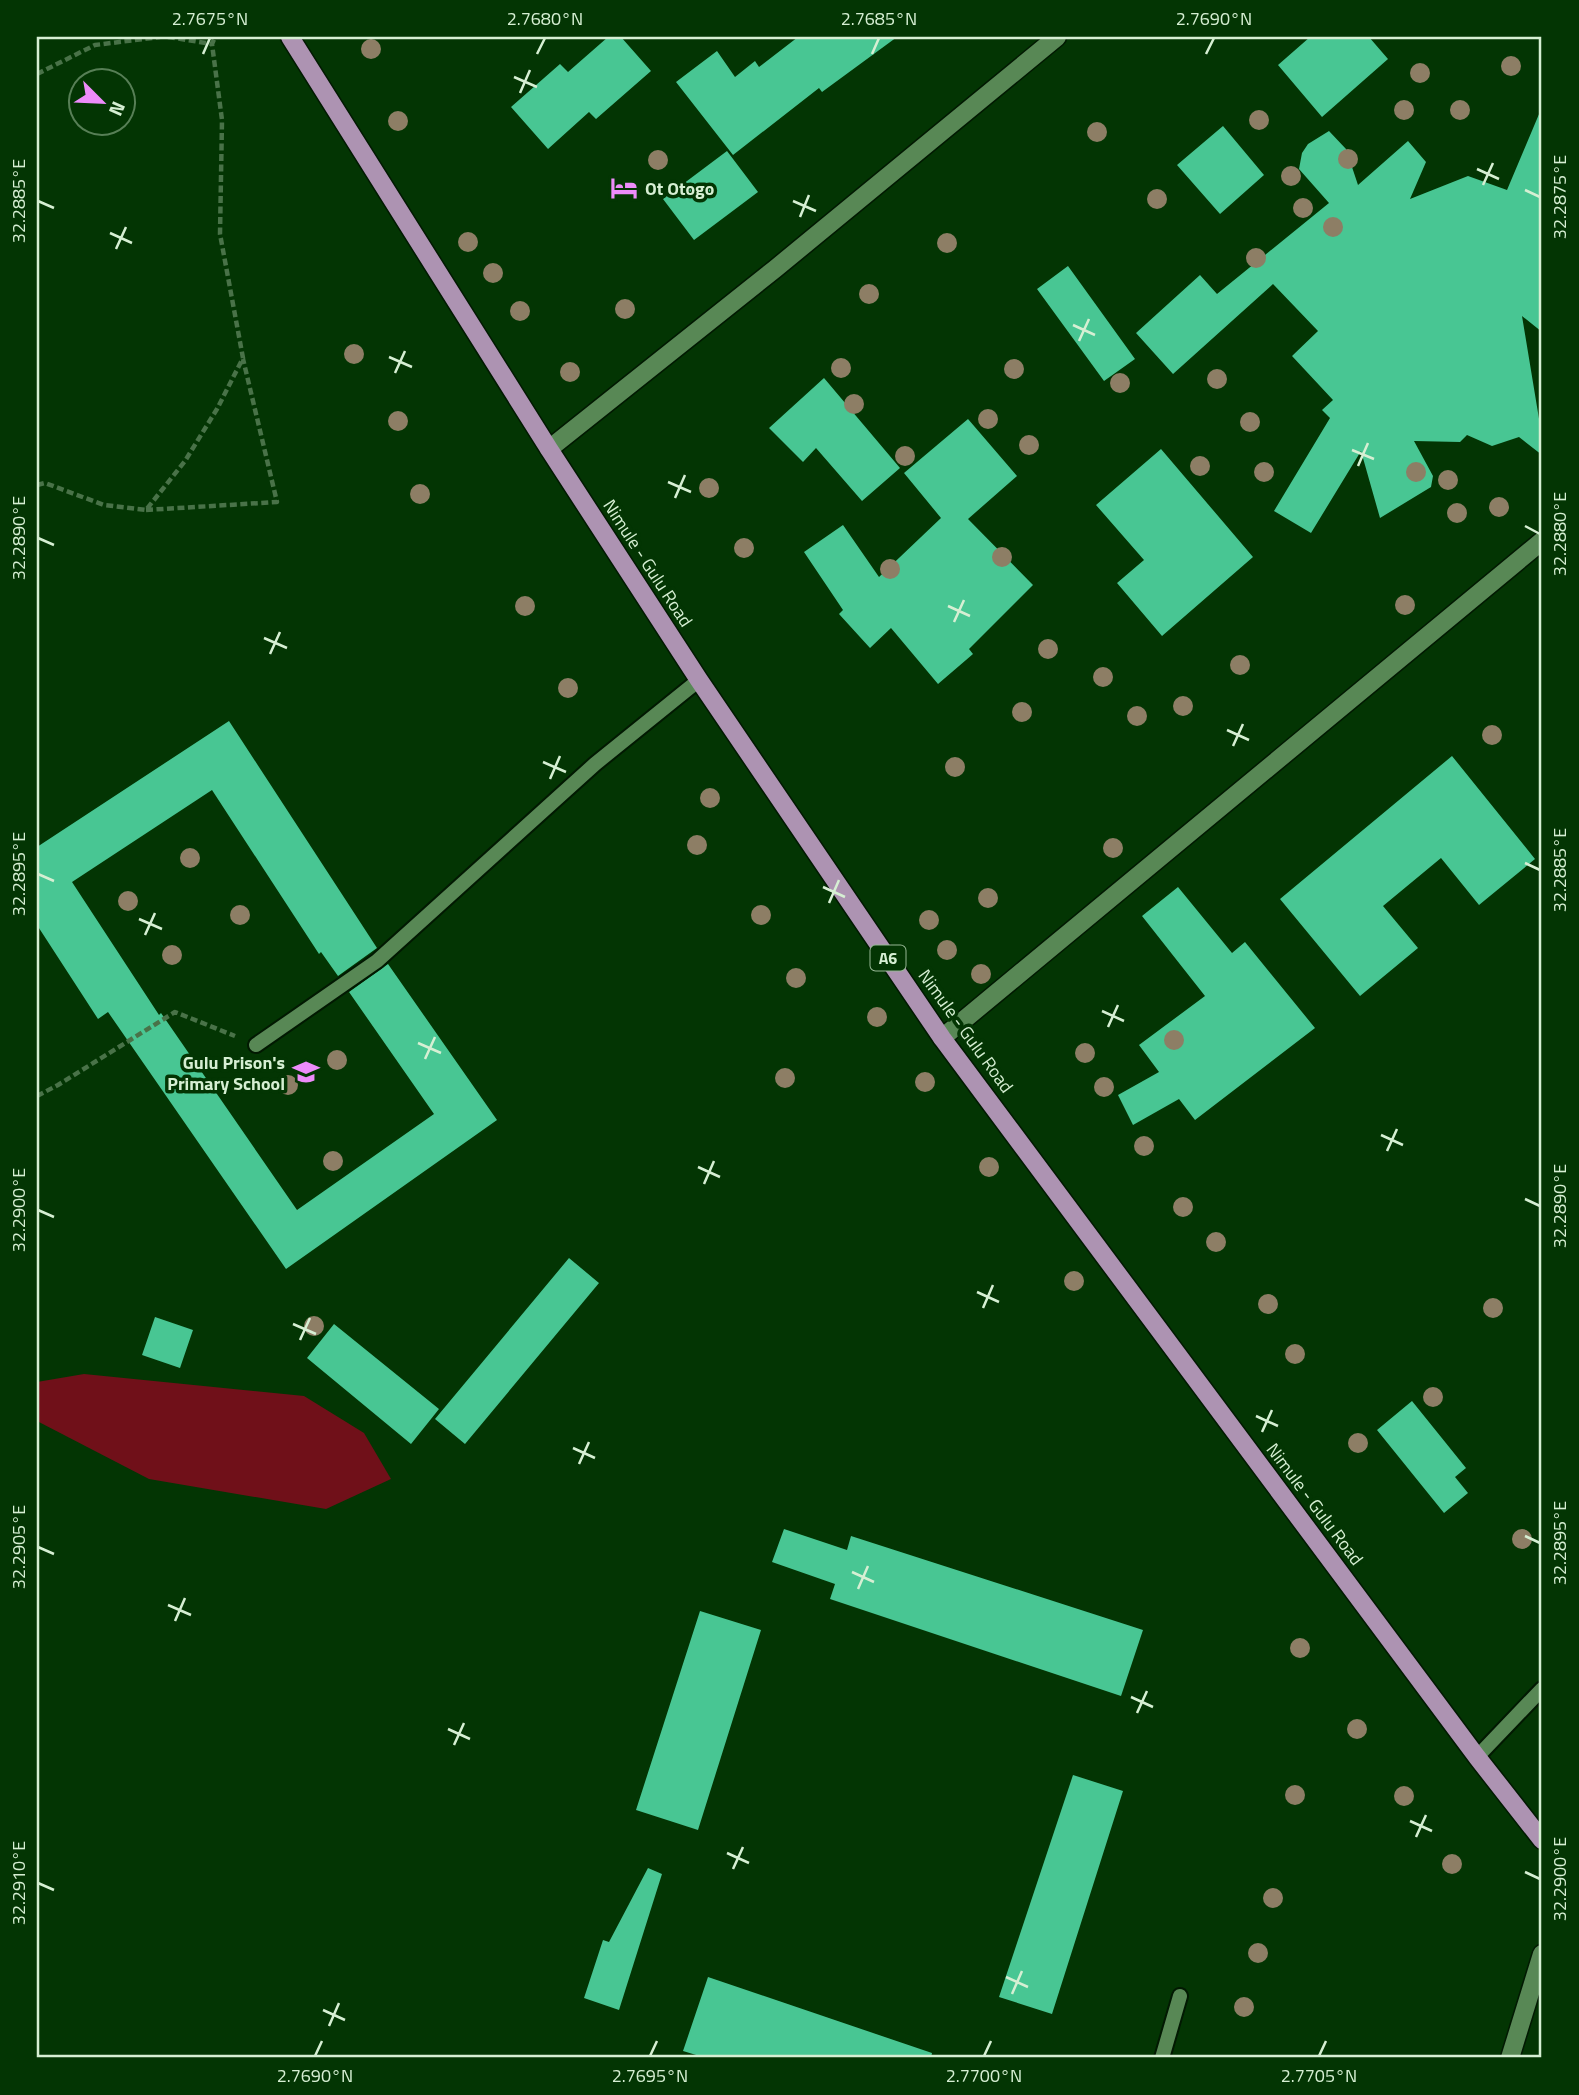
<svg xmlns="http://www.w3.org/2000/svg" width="1579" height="2095" font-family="'Titillium Web',sans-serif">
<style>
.green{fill:#701019}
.building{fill:#48c693}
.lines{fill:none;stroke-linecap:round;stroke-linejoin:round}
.service-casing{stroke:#021902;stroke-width:18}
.minor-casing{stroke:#021902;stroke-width:21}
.secondary-casing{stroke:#021902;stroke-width:21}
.primary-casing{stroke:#021902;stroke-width:21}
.path{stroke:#497248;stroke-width:4.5;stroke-dasharray:7 3.5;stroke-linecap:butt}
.service{stroke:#588855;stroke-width:14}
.minor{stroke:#588855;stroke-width:18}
.secondary{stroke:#588855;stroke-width:18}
.primary{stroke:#ad93b2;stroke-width:18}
.tree{fill:#8d7e65}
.ticks{fill:none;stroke:#d6efd3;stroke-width:2.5}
.labels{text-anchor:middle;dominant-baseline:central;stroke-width:7;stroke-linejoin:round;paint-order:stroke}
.shield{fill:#033503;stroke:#97b795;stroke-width:2}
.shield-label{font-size:16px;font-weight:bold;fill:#d6efd3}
.poi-label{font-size:18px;font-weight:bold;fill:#d6efd3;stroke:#033503;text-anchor:start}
.street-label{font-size:18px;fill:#d6efd3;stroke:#033503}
.neatline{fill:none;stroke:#d6efd3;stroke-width:2.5}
.ticks-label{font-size:18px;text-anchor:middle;fill:#d6efd3}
</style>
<rect width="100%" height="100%" fill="#033503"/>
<path class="green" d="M84 1374 304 1396 364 1433 391 1479 326 1509 149 1479 37 1421V1382Z"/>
<path class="building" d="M608 37H621L651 71 596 119 589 112 548 149 511 107 560 64 568 72Z
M798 37H897L822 92 819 88 733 155 676 82 717 51 735 77 755 61 759 67Z
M1310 37H1369L1388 59 1322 117 1278 65Z
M1542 107V332L1522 316 1542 437V455L1519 437 1492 446 1467 435 1460 442 1414 441 1433 476 1431 487 1380 518 1361 451 1311 533 1274 511 1330 418 1322 410 1333 400 1292 356 1318 331 1273 284 1173 374 1136 333 1200 275 1217 294 1329 203 1299 169 1302 153 1308 144 1329 131 1346 149 1358 185 1408 141 1426 162 1410 199 1468 176 1507 190Z
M1223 126 1264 175 1220 214 1177 165Z
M727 151 758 192 694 240 663 199Z
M1068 266 1135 359 1104 381 1037 289Z
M824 378 900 468 862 501 816 448 803 462 769 428Z
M968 419 1017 476 968 519 1033 585 969 649 973 654 938 684 891 628 870 648 839 614 843 610 804 552 843 525 879 577 941 518 904 473Z
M1161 449 1253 557 1162 636 1117 583 1144 560 1096 505Z
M229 721 377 948 338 976 321 952 319 954 212 790 72 882 159 1015 161 1013 297 1210 434 1114 349 992 388 964 497 1120 286 1269 108 1012 98 1019 37 925V847Z
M1452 756 1535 859 1479 905 1441 858 1383 906 1418 948 1360 996 1280 899Z
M1178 887 1232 953 1245 942 1315 1028 1195 1120 1179 1099 1133 1125 1118 1095 1159 1072 1139 1045 1205 996 1142 916Z
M569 1258 599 1283 465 1444 435 1419Z
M155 1317 193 1330 180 1368 142 1355Z
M334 1324 439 1409 411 1444 307 1358Z
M1412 1401 1466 1468 1455 1477 1468 1493 1444 1513 1377 1430Z
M784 1529 847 1550 851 1536 1143 1630 1121 1696 830 1599 835 1584 772 1562Z
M700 1611 761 1630 698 1830 636 1810Z
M1073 1775 1123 1791 1052 2014 999 1997Z
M648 1868 662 1874 619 2010 584 1998 603 1940 609 1942Z
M708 1977 932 2053 931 2058H706L683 2051Z"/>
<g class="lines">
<defs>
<path id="service" d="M256 1045 377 961 595 764 699 680
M1477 1757 1542 1689
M1162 2058 1180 1996"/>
<path id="minor" d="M549 449 775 269 1057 37
M942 1038 1542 541"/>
<path id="secondary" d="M1510 2058 1542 1954"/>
<path id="primary" d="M290 37 549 449 699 680 942 1038 1477 1757 1542 1840"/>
</defs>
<use href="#service" class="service-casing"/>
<use href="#minor" class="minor-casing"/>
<use href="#secondary" class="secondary-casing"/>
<use href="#primary" class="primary-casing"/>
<path class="path" d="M168 37 212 44
M37 74 95 45 160 37
M37 485 45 483 104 505 146 510 185 461 217 409 243 358 220 234 222 120 212 44 215 37
M146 510 277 502 243 359
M37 1096 58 1085 175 1012 235 1036"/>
<use href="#service" class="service"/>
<use href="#minor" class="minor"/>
<use href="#secondary" class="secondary"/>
<use href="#primary" class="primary"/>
</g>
<g class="tree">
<circle cx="371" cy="49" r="10"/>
<circle cx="1511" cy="66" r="10"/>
<circle cx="1420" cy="73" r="10"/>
<circle cx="1404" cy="110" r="10"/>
<circle cx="1460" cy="110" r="10"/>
<circle cx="1259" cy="120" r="10"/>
<circle cx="398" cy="121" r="10"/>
<circle cx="1097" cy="132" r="10"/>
<circle cx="1348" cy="159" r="10"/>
<circle cx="658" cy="160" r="10"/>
<circle cx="1291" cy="176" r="10"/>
<circle cx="1157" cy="199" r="10"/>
<circle cx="1303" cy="208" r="10"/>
<circle cx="1333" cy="227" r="10"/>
<circle cx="468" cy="242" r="10"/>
<circle cx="947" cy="243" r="10"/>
<circle cx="1256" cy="258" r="10"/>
<circle cx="493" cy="273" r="10"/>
<circle cx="869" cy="294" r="10"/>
<circle cx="625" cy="309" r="10"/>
<circle cx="520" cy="311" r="10"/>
<circle cx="354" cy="354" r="10"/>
<circle cx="841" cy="368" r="10"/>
<circle cx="1014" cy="369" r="10"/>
<circle cx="570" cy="372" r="10"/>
<circle cx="1217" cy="379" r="10"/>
<circle cx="1120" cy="383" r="10"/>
<circle cx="854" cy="404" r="10"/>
<circle cx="988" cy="419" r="10"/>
<circle cx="398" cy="421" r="10"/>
<circle cx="1250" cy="422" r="10"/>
<circle cx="1029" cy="445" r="10"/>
<circle cx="905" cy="456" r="10"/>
<circle cx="1200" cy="466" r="10"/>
<circle cx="1264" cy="472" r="10"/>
<circle cx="1416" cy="472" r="10"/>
<circle cx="1448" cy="480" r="10"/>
<circle cx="709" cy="488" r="10"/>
<circle cx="420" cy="494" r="10"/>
<circle cx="1499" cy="507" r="10"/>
<circle cx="1457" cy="513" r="10"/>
<circle cx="744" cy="548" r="10"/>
<circle cx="1002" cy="557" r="10"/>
<circle cx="890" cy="569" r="10"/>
<circle cx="1405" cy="605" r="10"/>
<circle cx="525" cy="606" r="10"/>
<circle cx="1048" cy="649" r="10"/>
<circle cx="1240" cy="665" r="10"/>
<circle cx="1103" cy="677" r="10"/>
<circle cx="568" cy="688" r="10"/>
<circle cx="1183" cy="706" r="10"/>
<circle cx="1022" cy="712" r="10"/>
<circle cx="1137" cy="716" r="10"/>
<circle cx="1492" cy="735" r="10"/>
<circle cx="955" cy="767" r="10"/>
<circle cx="710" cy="798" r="10"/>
<circle cx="697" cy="845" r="10"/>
<circle cx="1113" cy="848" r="10"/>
<circle cx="190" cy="858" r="10"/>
<circle cx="988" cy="898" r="10"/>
<circle cx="128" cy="901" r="10"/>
<circle cx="240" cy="915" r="10"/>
<circle cx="761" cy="915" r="10"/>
<circle cx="929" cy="920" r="10"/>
<circle cx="947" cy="950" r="10"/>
<circle cx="172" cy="955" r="10"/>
<circle cx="981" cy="974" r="10"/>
<circle cx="796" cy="978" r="10"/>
<circle cx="877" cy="1017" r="10"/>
<circle cx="1174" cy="1040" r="10"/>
<circle cx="1085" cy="1053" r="10"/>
<circle cx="337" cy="1060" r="10"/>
<circle cx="785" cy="1078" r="10"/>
<circle cx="925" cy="1082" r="10"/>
<circle cx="288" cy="1085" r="10"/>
<circle cx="1104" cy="1087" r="10"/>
<circle cx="1144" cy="1146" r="10"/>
<circle cx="333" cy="1161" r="10"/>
<circle cx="989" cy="1167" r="10"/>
<circle cx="1183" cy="1207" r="10"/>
<circle cx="1216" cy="1242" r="10"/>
<circle cx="1074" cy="1281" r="10"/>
<circle cx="1268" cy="1304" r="10"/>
<circle cx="1493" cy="1308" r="10"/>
<circle cx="314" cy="1326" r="10"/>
<circle cx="1295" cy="1354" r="10"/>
<circle cx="1433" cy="1397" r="10"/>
<circle cx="1358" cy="1443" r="10"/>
<circle cx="1522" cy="1539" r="10"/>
<circle cx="1300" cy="1648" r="10"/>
<circle cx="1357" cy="1729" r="10"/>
<circle cx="1295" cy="1795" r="10"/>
<circle cx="1404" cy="1796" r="10"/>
<circle cx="1452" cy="1864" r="10"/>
<circle cx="1273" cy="1898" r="10"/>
<circle cx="1258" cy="1953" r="10"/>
<circle cx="1244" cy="2007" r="10"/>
</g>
<path class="ticks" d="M203 54 210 38M537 54 545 38M872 54 879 38M1206 54 1214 38M514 77 537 87M520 93 530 70M1477 169 1499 179M1483 185 1493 163M1525 190 1540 197M38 201 54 208M793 201 816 211M800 217 809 195M110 233 132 243M116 249 126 227M1073 325 1095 335M1079 341 1089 319M389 357 412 367M395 373 405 351M1352 450 1374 459M1358 466 1368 443M668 482 691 492M675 498 685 475M1525 526 1540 534M38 538 54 545M948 606 970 616M954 622 964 600M264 638 287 648M270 654 280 632M1227 730 1249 740M1233 746 1243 724M543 762 566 772M550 779 560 756M1525 863 1540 870M38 874 54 881M823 887 845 897M829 903 839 880M139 919 162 929M145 935 155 913M1102 1011 1124 1021M1108 1027 1118 1005M418 1043 441 1053M425 1059 435 1037M1381 1135 1403 1145M1387 1151 1397 1129M698 1167 720 1177M704 1184 714 1161M1525 1199 1540 1206M38 1210 54 1217M977 1292 999 1302M983 1308 993 1285M293 1324 316 1334M300 1340 310 1318M1256 1416 1278 1426M1262 1432 1272 1410M573 1448 595 1458M579 1464 589 1442M1525 1536 1540 1543M38 1547 54 1554M852 1572 874 1582M858 1589 868 1566M168 1605 191 1615M175 1621 185 1598M1131 1697 1153 1707M1137 1713 1147 1691M448 1729 470 1739M454 1745 464 1723M1410 1821 1432 1831M1416 1837 1426 1815M727 1853 749 1863M733 1869 743 1847M1525 1872 1540 1879M38 1883 54 1890M1006 1977 1028 1987M1012 1994 1022 1971M323 2010 345 2020M329 2026 339 2003M315 2056 322 2041M650 2056 657 2041M984 2056 991 2041M1319 2056 1326 2041"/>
<defs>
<symbol id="hotel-bare" viewBox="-9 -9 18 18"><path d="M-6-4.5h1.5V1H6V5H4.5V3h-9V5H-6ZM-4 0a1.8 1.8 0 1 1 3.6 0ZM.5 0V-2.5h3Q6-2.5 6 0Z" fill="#ed8cfa" stroke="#033503" stroke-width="2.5" paint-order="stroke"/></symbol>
<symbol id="school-bare" viewBox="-9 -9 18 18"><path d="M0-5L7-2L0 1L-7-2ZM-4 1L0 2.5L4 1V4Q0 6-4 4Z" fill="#ed8cfa" stroke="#033503" stroke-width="2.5" paint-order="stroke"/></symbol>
</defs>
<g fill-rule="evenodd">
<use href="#hotel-bare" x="605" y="169" width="38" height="38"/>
<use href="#school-bare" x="287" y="1053" width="38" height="38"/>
</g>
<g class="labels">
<rect class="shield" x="870.5" y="945.5" width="35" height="25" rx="5"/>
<g class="shield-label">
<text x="888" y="958">A6</text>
</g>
<g class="poi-label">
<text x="645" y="188">Ot Otogo</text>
<text x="285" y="1062" text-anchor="end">Gulu Prison's<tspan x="285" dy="21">Primary School</tspan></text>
</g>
<g class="street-label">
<text transform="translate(648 563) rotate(57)">Nimule - Gulu Road</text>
<text transform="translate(966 1031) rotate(54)">Nimule - Gulu Road</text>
<text transform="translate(1315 1504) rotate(53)">Nimule - Gulu Road</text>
</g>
</g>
<rect width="1579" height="2095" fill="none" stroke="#033503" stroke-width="77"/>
<g transform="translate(102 102) rotate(114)"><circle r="33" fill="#033503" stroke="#577f56" stroke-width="2"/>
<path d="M0-5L12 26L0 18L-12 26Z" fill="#ed8cfa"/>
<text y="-10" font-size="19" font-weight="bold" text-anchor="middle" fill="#d6efd3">N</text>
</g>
<rect x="38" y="38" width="1502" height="2018" class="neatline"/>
<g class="ticks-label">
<text x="210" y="25">2.7675°N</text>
<text x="545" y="25">2.7680°N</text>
<text x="879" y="25">2.7685°N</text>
<text x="1214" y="25">2.7690°N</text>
<text transform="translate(1560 197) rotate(-90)" y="6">32.2875°E</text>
<text transform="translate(19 201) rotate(-90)" y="6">32.2885°E</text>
<text transform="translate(1560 534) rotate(-90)" y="6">32.2880°E</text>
<text transform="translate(19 538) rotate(-90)" y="6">32.2890°E</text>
<text transform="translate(1560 870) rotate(-90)" y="6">32.2885°E</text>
<text transform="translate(19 874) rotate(-90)" y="6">32.2895°E</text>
<text transform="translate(1560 1206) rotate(-90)" y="6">32.2890°E</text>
<text transform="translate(19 1210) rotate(-90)" y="6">32.2900°E</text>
<text transform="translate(1560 1543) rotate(-90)" y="6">32.2895°E</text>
<text transform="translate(19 1547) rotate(-90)" y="6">32.2905°E</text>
<text transform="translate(1560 1879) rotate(-90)" y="6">32.2900°E</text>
<text transform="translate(19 1883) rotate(-90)" y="6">32.2910°E</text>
<text x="315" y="2082">2.7690°N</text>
<text x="650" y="2082">2.7695°N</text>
<text x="984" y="2082">2.7700°N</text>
<text x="1319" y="2082">2.7705°N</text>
</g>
</svg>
